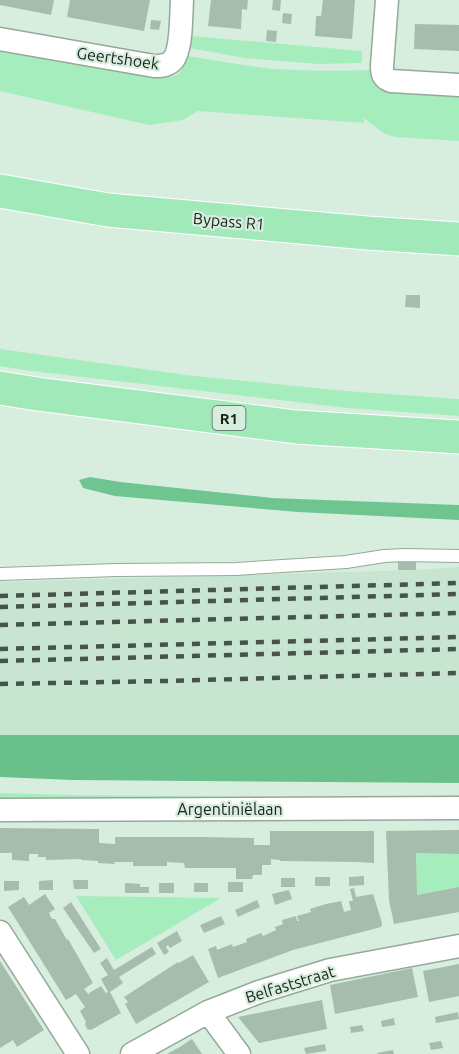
<svg xmlns="http://www.w3.org/2000/svg" width="459" height="1054" font-family="Ubuntu,sans-serif">
<style>
.built{fill:#c7e5d0}
.green{fill:#a6edbe}
.forest{fill:#6ac08b}
.water{fill:#6fc590}
.building{fill:#a6bcad}
.lines{fill:none;stroke-linecap:round;stroke-linejoin:round}
.service-casing{stroke:#94a99a;stroke-width:14}
.minor-casing{stroke:#94a99a;stroke-width:25}
.motorway-casing{stroke:#fff;stroke-width:35}
.service{stroke:#fff;stroke-width:12}
.minor{stroke:#fff;stroke-width:22}
.motorway{stroke:#a2e9ba;stroke-width:33}
.rail{stroke:#46524a;stroke-width:4.5;stroke-dasharray:8 8;stroke-linecap:butt}
.labels{text-anchor:middle;dominant-baseline:central;stroke-width:4.5;stroke-linejoin:round;paint-order:stroke}
.shield{fill:#d7eede;stroke:#525f56;stroke-width:1.5}
.shield-label{font-size:15px;font-weight:bold;fill:#19221c}
.street-label{font-size:16px;fill:#19221c;stroke:#d7eede}
</style>
<rect width="100%" height="100%" fill="#d7eede"/>
<path class="built" d="M459 567V735H0V582L416 570Z"/>
<path class="green" d="M192 36 362 51V63L319 64 282 61 244 58 190 48Z
M0 47 170 77C182 74 184 68 187 56 216 60 245 66 274 69 307 71 339 71 372 70 373 79 374 84 381 89L459 93V141L395 137 383 133 364 118V123L198 111 183 120 149 125 0 91Z
M0 349 186 375 346 391 459 399V416L347 408 31 371 0 366Z
M0 793 71 795 459 799 0 800Z
M416 853 459 854V887L417 895Z
M76 896 221 898 116 960Z"/>
<path class="forest" d="M0 735H459V783L73 780 0 777Z"/>
<path class="water" d="M90 477 120 482 272 498 459 505V520L298 512 115 496 83 488 79 480Z"/>
<path class="building" d="M0 0H54L51 15 0 5Z
M70 0H150L144 31 67 17Z
M211 0H248L247 10 242 9 241 29 208 26Z
M273 0H281L280 11 272 10Z
M323 0H355L352 39 315 36 316 16H321Z
M283 13 292 14 291 24 282 23Z
M151 20 161 21 159 30 150 29Z
M415 24 459 25V51L414 49Z
M267 30 277 31 276 42 266 41Z
M406 295H420V308L405 307Z
M416 561V570H398V562Z
M0 828 99 829V843L115 844V837H202L254 838V845H270V831H374V863L357 862 280 861V860L271 859V865H262V875H253L252 879H236V868H185L184 863 167 862V866H133V862H114L115 864 98 863V861L81 860V859L46 860V857H38V854H29V861L12 860V853H0Z
M459 830V854L416 853 417 895 459 887V912L394 924 389 900 386 831Z
M364 876V885L349 886V877Z
M315 877H330V886H315Z
M281 878H295V887H281Z
M53 880V890H39V881Z
M73 880H88V889H74Z
M4 881H19V890L4 891Z
M228 882H243V892H228Z
M125 883 140 884V887H149V893H125Z
M159 883H174V893H159Z
M194 883H208V892H194Z
M354 888 356 897 373 894 382 923 381 927 293 950 218 978 208 949 216 946 217 950 232 944 233 947 247 942 246 939 261 933 263 936 276 930 275 927 283 924 282 920 296 916 297 921H299L297 916 311 912 310 909 326 904 341 901 344 912 351 910 349 901H353L350 889Z
M289 890 292 899 275 905 272 894Z
M45 894 55 909 49 913 52 919H55L67 940 68 939 93 983 84 989 89 995V993L101 986 106 993 108 992 101 979 108 975 100 963 107 958 114 970 152 947 156 954 119 977 123 983 110 992 121 1013 91 1030 87 1029 85 1024 86 1022 80 1011 85 1007 76 994 66 1000 8 907 24 897 29 905Z
M257 900 260 907 238 917 235 910Z
M71 902 101 949 94 953 63 908Z
M221 916 225 924 204 933 200 925Z
M177 931 182 941 170 948 168 945 166 947 169 952 164 955 157 943Z
M193 955 209 982 136 1024 125 1004 128 1002 124 997 178 962 179 963Z
M0 961 44 1030 17 1047 13 1040 0 1048Z
M459 964V996L429 1002 423 971Z
M412 968 418 997 335 1014 330 985Z
M322 1000 327 1029 259 1043 238 1017Z
M458 1012 459 1019 436 1023 435 1017Z
M394 1018 395 1025 382 1027 381 1021Z
M362 1025 364 1031 351 1033 350 1027Z
M192 1039 202 1054H167L178 1048Z
M441 1041 443 1048 431 1050 429 1043Z
M325 1044 326 1051 306 1054 304 1048Z
M393 1050 394 1054H378L377 1053Z"/>
<g class="lines">
<defs>
<path id="service" d="M0 574 117 570 236 569 346 562 384 556 405 555 459 556"/>
<path id="minor" d="M387 0 382 66C382 74 383 78 391 81L459 85
M0 39 154 66C160 66 167 66 172 61 182 52 181 14 182 0
M0 810 459 808
M0 932 78 1054
M208 1012 239 1054
M132 1054 208 1012 259 992 330 970 459 946"/>
<path id="motorway" d="M0 191 108 210 367 233 459 239
M0 388 37 394 296 427 459 437"/>
</defs>
<use href="#service" class="service-casing"/>
<use href="#minor" class="minor-casing"/>
<use href="#motorway" class="motorway-casing"/>
<use href="#service" class="service"/>
<use href="#minor" class="minor"/>
<use href="#motorway" class="motorway"/>
<path class="rail" d="M0 596 459 583
M0 607 459 594
M0 625 459 613
M0 649 459 637
M0 661 459 649
M0 684 164 681 459 673"/>
</g>
<g class="labels">
<rect class="shield" x="212.5" y="406" width="33" height="24" rx="4.5"/>
<g class="shield-label">
<text x="229" y="418">R1</text>
</g>
<g class="street-label">
<text transform="translate(118 58) rotate(8)">Geertshoek</text>
<text transform="translate(229 221) rotate(5)">Bypass R1</text>
<text x="230" y="809">Argentiniëlaan</text>
<text transform="translate(290 984) rotate(-17)">Belfaststraat</text>
</g>
</g>
</svg>
